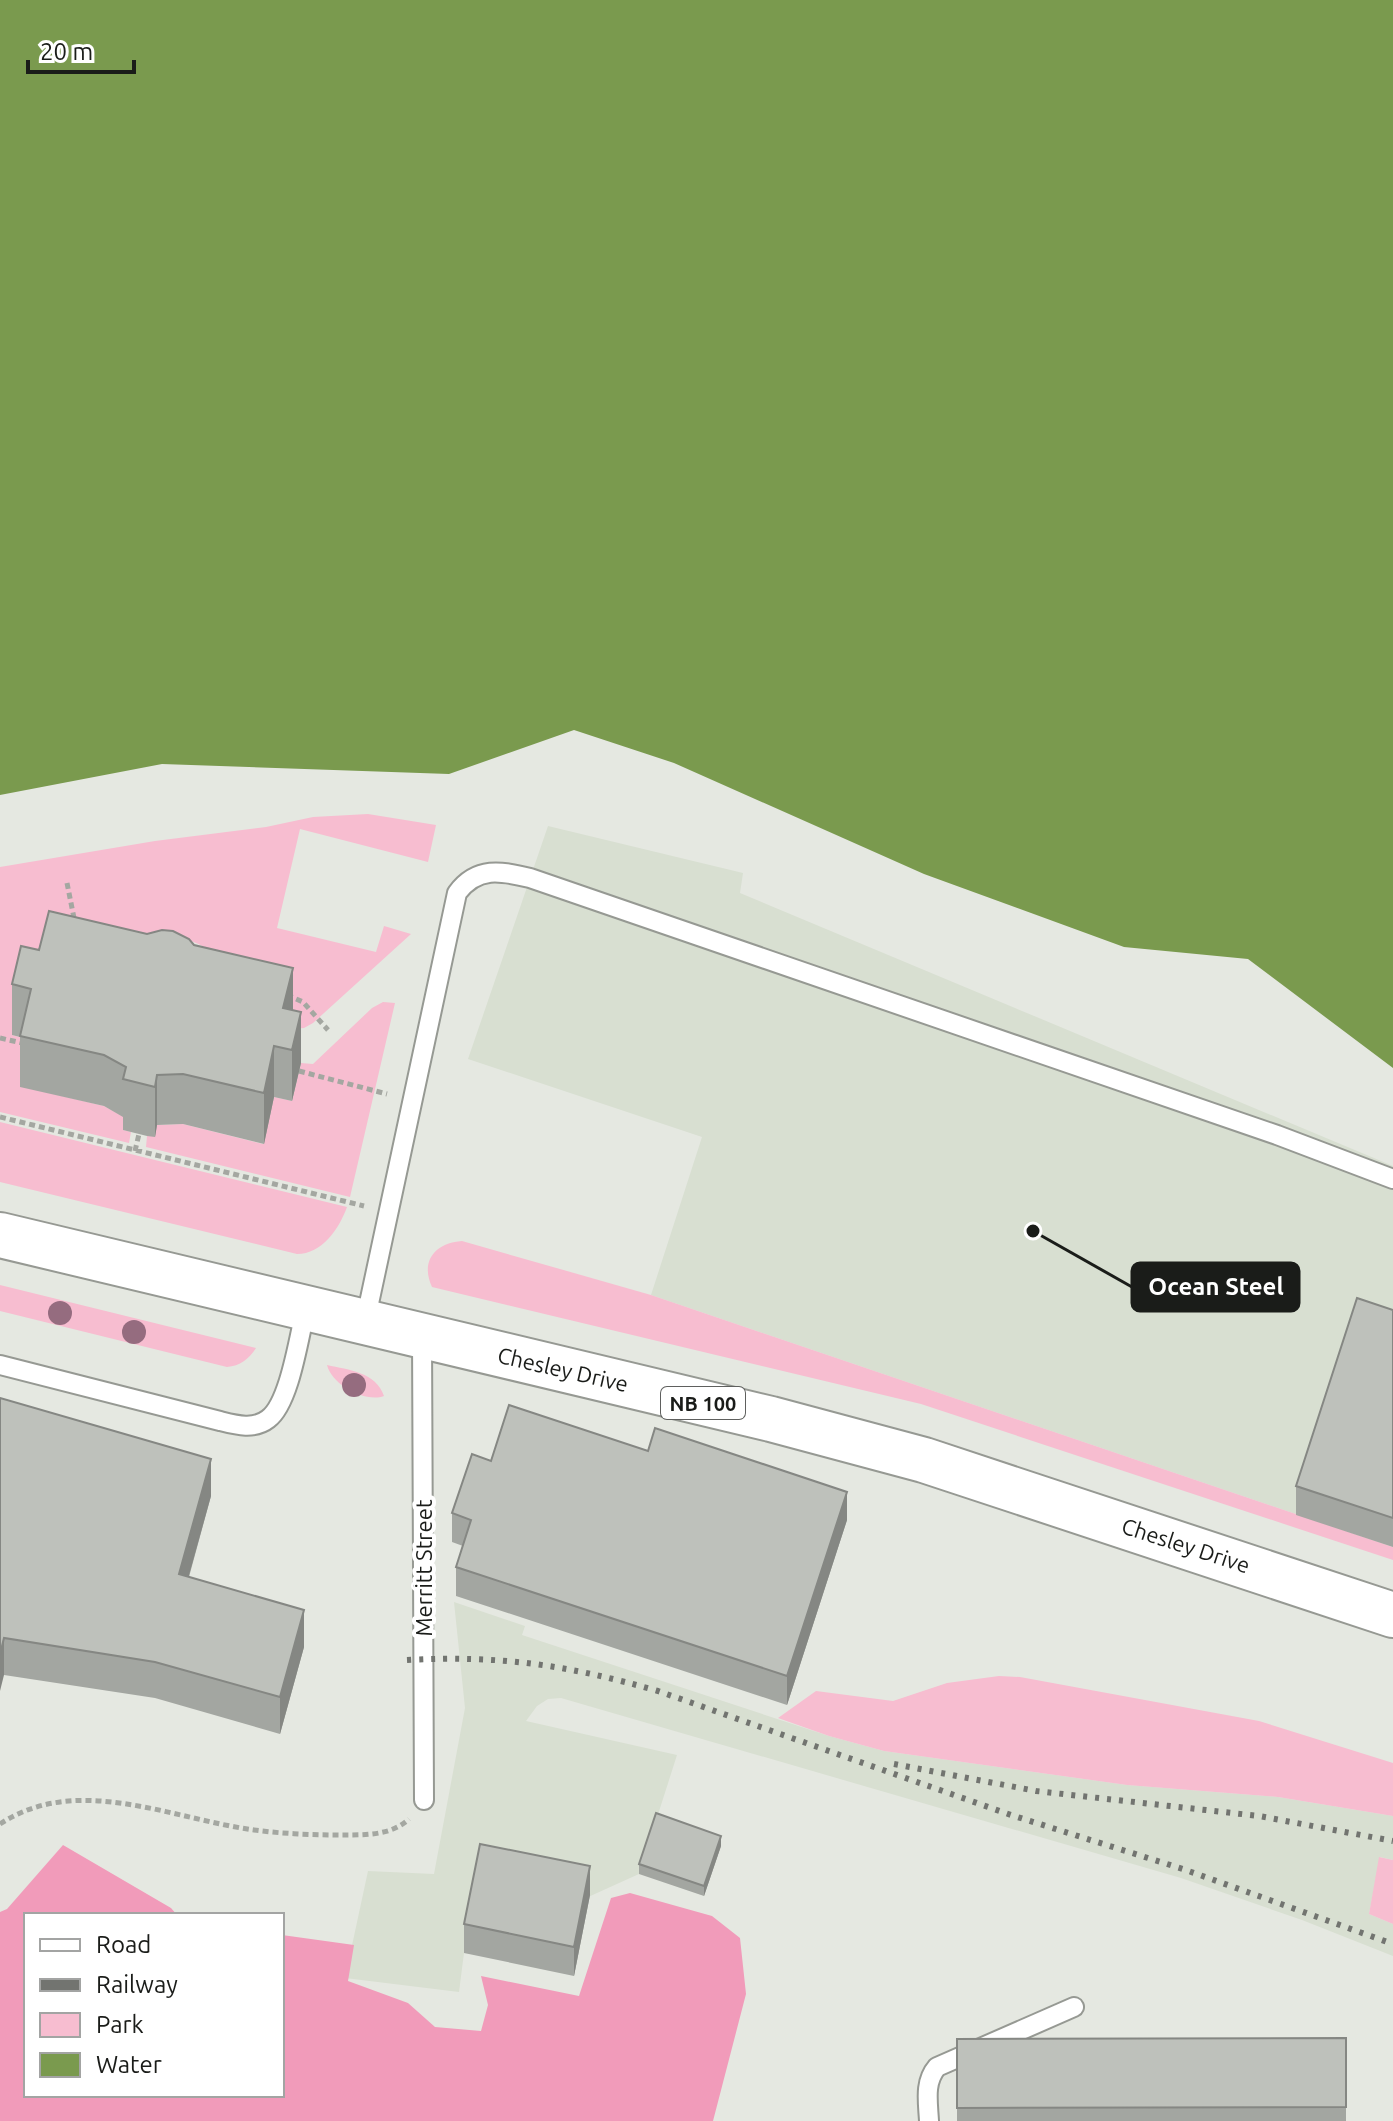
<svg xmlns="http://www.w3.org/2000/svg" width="1393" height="2121" font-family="Ubuntu,sans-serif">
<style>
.built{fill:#d8dfd1}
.green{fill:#f7bdd0}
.forest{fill:#f19bba}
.water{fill:#7a9a4e}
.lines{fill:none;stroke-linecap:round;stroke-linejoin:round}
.lane-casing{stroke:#969993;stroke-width:22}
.primary-casing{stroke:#969993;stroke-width:48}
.path{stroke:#a4a7a1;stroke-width:5;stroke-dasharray:6 4;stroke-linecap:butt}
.lane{stroke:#fff;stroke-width:18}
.primary{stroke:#fff;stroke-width:44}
.rail{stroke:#727470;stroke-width:6;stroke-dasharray:4 8;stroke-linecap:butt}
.tree{fill:#956c7f}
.wall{fill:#a3a6a1}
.shaded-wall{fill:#858783}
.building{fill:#bec1bb;stroke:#858783;stroke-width:2}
.labels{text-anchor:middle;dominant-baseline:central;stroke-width:8;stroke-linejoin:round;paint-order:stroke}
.shield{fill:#fff;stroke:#5f605e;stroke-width:2}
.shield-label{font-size:20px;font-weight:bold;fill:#1a1c19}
.street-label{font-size:22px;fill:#1a1c19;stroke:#fff}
.leader{fill:none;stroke:#1a1c19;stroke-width:3}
.callout-dot{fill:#1a1c19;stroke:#fff;stroke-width:3}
.callout{fill:#1a1c19;stroke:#1a1c19;stroke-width:3}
.callout-label{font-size:24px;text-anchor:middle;font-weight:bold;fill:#fff}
</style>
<rect width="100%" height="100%" fill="#e5e8e1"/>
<path class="built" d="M548 826 743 873 740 893 1393 1166V1547L651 1295 702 1137 468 1059Z
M454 1602 525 1626 522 1635 829 1736 884 1751 1127 1785 1278 1797 1393 1816V1860L1380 1857 1369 1914 1393 1924V1956L1302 1920 1181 1878 561 1698 548 1699 537 1706 526 1721 677 1755 639 1874 464 1953 459 1992 345 1978 368 1871 434 1874 465 1708Z"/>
<path class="green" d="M368 814 436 825 428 862 300 829 277 928 376 952 384 926 411 934 313 1023 304 1028 290 1029C257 995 223 943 174 937L12 1035 31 1040 20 1086 104 1106 126 1118 123 1130 131 1132 129 1143 0 1112V867L155 841 266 827 313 817Z
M383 1002 395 1003 350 1197 146 1147 147 1136 157 1125 183 1124 263 1144 274 1097 292 1101 301 1063 313 1064 372 1008Z
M0 1122 347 1207C339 1229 322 1254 297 1254L0 1182Z
M462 1241 651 1295 1393 1547V1560L921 1404 432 1287C420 1261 435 1243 462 1241Z
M0 1285 256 1348C249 1359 240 1366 227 1367L0 1311Z
M327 1365C349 1370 376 1372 384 1396 365 1403 332 1385 327 1365Z
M999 1676 1020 1677 1259 1721 1393 1763V1816L1278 1797 1127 1785 884 1751 829 1736 778 1718 816 1691 893 1701 947 1683Z
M1379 1857 1393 1860V1924L1369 1914Z"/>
<path class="forest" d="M63 1845 171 1908 177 1915H26V2095H282V1935L354 1945 348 1981 408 2003 435 2027 481 2031 488 2005 481 1976 579 1996 611 1898 630 1893 712 1916 740 1938 746 1994 713 2121H0V1912L7 1909Z"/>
<path class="water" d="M0 0H1393V1068L1248 959 1124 947 924 874 674 763 574 730 449 774 162 764 0 795Z"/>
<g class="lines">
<defs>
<path id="lane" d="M365 1322 457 893C477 866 501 871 530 878L1277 1135 1393 1179
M422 1336 424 1800
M0 1365 220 1421C236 1425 254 1430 268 1419 290 1403 299 1335 306 1308
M929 2121C928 2102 924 2082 937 2067L1074 2007"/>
<path id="primary" d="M0 1235 771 1419 924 1460 1393 1615"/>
</defs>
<use href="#lane" class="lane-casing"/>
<use href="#primary" class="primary-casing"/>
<path class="path" d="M67 883 75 923
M287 995 303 1002 328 1030
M0 1038 22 1043 23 1039
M299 1071 387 1094
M0 1117 364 1206
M135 1151 139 1134
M0 1824C77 1773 172 1819 254 1830 284 1834 315 1835 345 1835 367 1835 392 1835 409 1819"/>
<use href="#lane" class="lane"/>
<use href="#primary" class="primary"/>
<path class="rail" d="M407 1660C501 1655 567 1665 658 1691L1011 1815 1183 1869 1393 1944
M894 1764 1036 1791 1259 1816 1393 1841"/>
</g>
<g class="tree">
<circle cx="60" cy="1313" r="12"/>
<circle cx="134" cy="1332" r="12"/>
<circle cx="354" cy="1385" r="12"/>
</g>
<path class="wall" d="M194 945 293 1010 301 1063 292 1101 274 1097 264 1144 183 1124 157 1125 155 1137 147 1136 123 1130V1117L104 1106 20 1087V1037L12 1035V984L39 950Z
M1393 1310V1547L1296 1515V1486Z
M0 1398 211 1496 189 1577 304 1647 280 1734 155 1698 4 1675Z
M491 1461 847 1520 787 1705 456 1596V1567L463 1546 452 1542V1513Z
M721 1846 704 1896 639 1874V1864Z
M590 1895 574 1976 464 1953V1924Z
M1346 2038V2121H957V2039Z"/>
<path class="shaded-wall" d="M293 968V1019L283 1008Z
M301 1012V1063L292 1101V1050Z
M274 1046V1097L264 1144V1093Z
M157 1075V1125L155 1137V1087Z
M211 1459V1496L179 1611V1574Z
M847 1492V1520L787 1705V1676Z
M304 1610V1647L280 1734V1697Z
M4 1638V1675L0 1691V1654Z
M721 1836V1846L704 1896V1886Z
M590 1866V1895L574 1976V1947Z"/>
<path class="building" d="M49 911 147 934 162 930 173 931 189 939 194 945 293 968 283 1008 301 1012 292 1050 274 1046 264 1093 183 1074 157 1075 155 1087 123 1079 126 1067 104 1055 20 1036 31 989 12 984 21 946 39 950Z
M1357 1298 1393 1310V1518L1296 1486Z
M0 1398 211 1459 179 1574 304 1610 280 1697 155 1662 4 1638 0 1654Z
M509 1405 648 1451 655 1428 847 1492 787 1676 456 1567 471 1520 452 1513 472 1454 491 1461Z
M656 1813 721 1836 704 1886 639 1864Z
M480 1844 590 1866 574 1947 464 1924Z
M1346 2038V2107L957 2108V2039Z"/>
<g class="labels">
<rect class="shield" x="661" y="1387" width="84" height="32" rx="6"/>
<g class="shield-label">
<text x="703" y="1403">NB 100</text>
</g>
<g class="street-label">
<text transform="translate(563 1369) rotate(13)">Chesley Drive</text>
<text transform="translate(1186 1545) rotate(18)">Chesley Drive</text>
<text transform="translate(423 1568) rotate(-90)">Merritt Street</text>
</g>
</g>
<path class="leader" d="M1033 1231L1132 1287"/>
<circle class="callout-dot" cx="1033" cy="1231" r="8"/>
<rect class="callout" x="1132" y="1263" width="167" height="48" rx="8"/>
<g class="callout-label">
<text x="1216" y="1295">Ocean Steel</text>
</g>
<rect x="24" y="1913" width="260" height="184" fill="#ffffff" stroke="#a3a4a3" stroke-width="2"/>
<rect x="40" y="1939" width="40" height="12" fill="#ffffff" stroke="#a3a4a3" stroke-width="2"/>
<text x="96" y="1953" font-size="24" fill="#1a1c19">Road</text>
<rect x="40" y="1979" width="40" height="12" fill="#727470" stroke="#a3a4a3" stroke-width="2"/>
<text x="96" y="1993" font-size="24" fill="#1a1c19">Railway</text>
<rect x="40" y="2013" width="40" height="24" fill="#f7bdd0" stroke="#a3a4a3" stroke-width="2"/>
<text x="96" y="2033" font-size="24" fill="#1a1c19">Park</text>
<rect x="40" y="2053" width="40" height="24" fill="#7a9a4e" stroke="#a3a4a3" stroke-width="2"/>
<text x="96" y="2073" font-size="24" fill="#1a1c19">Water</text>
<path d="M28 60v12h106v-12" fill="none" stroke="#1a1c19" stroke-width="4"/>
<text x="40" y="60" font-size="24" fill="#1a1c19" stroke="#ffffff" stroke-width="6" paint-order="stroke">20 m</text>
</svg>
